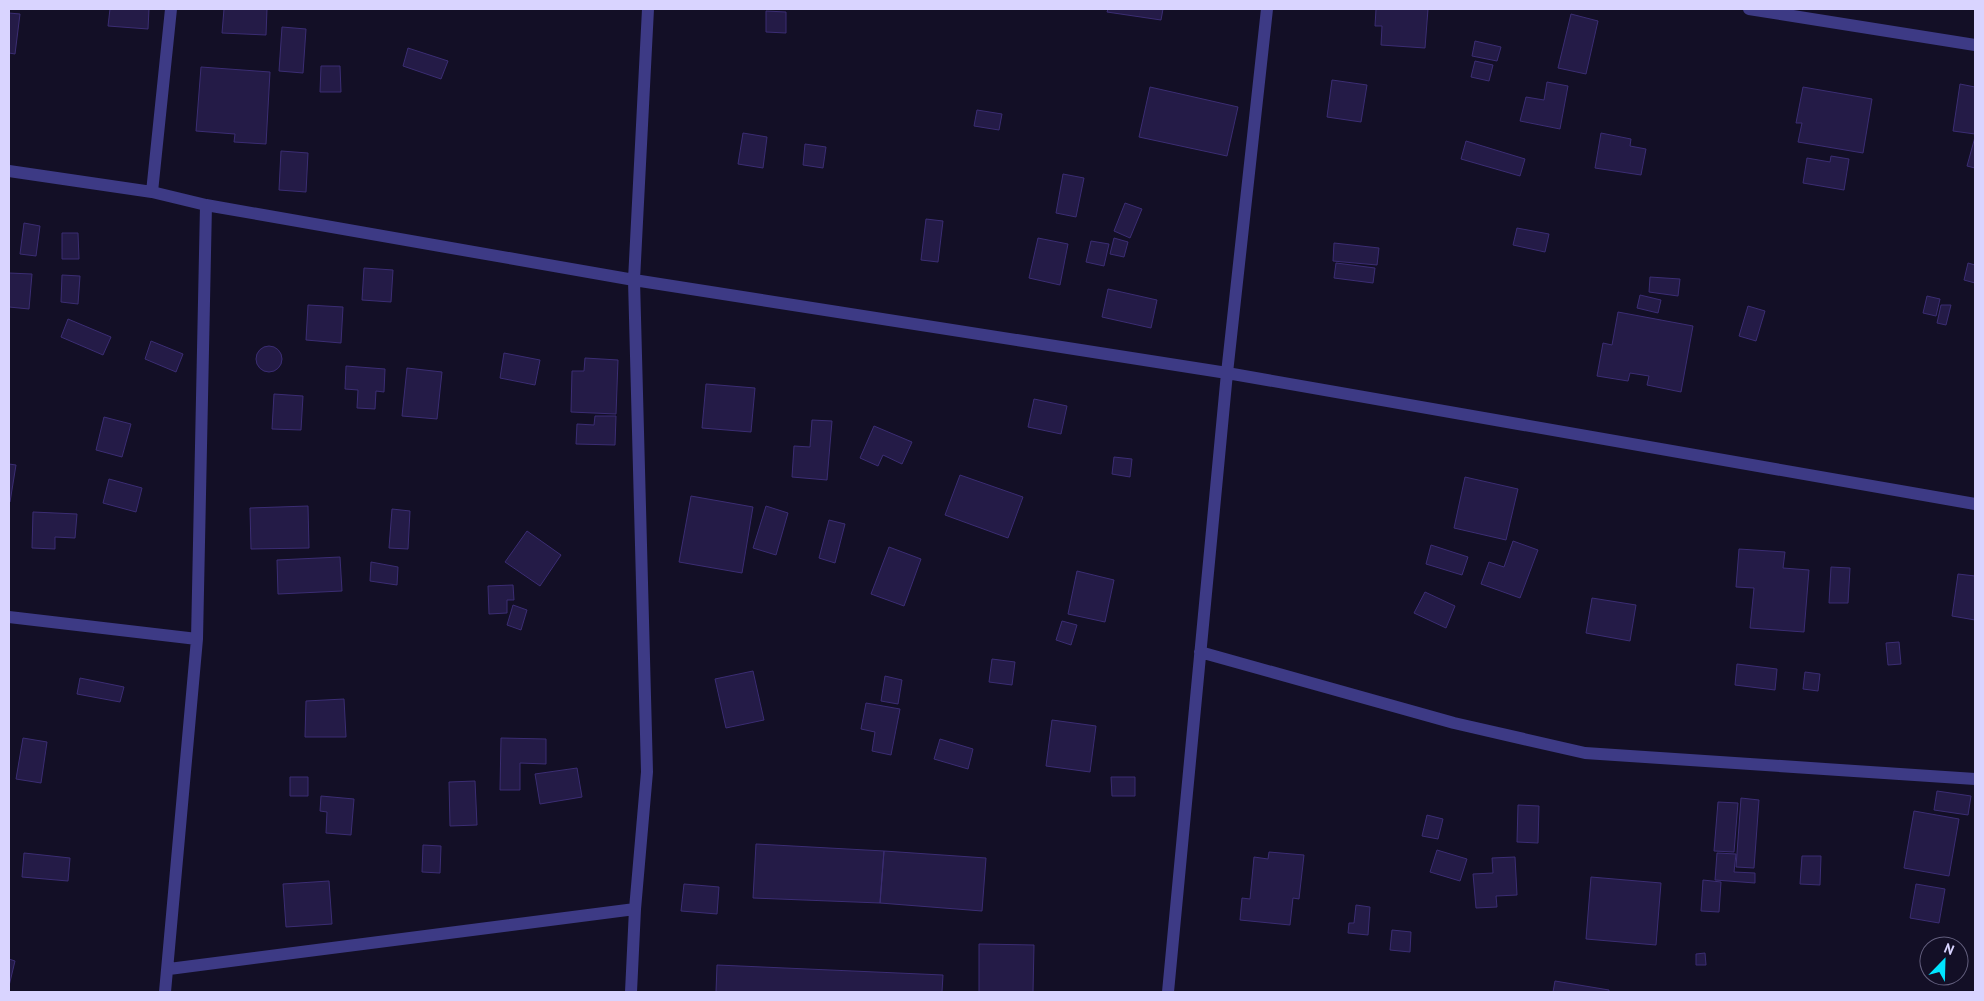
<svg xmlns="http://www.w3.org/2000/svg" width="1984" height="1001" font-family="'PT Sans',sans-serif">
<style>
.building{fill:#241b47;stroke:#3b2d73}
.lines{fill:none;stroke-linecap:round;stroke-linejoin:round}
.street{stroke:#3d3a85;stroke-width:12}
</style>
<rect width="100%" height="100%" fill="#130f26"/>
<path class="building" d="M110 9H149L148 29 108 26Z
M224 9H267L266 35 222 33Z
M1108 9H1163L1161 20 1107 12Z
M1376 9H1428L1425 48 1381 45 1382 26H1375Z
M766 11 786 12V33L766 32Z
M9 13 20 14 15 54 9 53Z
M1571 14 1598 21 1586 74 1558 68Z
M282 27 306 29 303 73 279 71Z
M1475 41 1501 47 1497 61 1472 56Z
M408 48 448 61 441 79 403 66Z
M1475 61 1493 65 1489 81 1471 77Z
M321 66H340L341 92H320Z
M201 67 270 72 266 144 234 142 235 134 196 131Z
M1332 80 1367 85 1361 122 1327 117Z
M1547 82 1568 86 1560 129 1520 121 1526 97 1544 100Z
M1960 84 1975 87V134L1953 131Z
M1150 87 1238 107 1227 156 1139 137Z
M1803 87 1872 99 1863 153 1798 142 1802 123H1796Z
M977 110 1002 114 999 130 974 126Z
M743 133 767 137 763 168 738 164Z
M1601 133 1631 139 1630 146 1646 149 1641 175 1595 168Z
M1975 137V168L1967 166Z
M1466 141 1525 159 1520 176 1461 159Z
M805 144 826 147 823 168 803 165Z
M281 151 308 153 306 192 279 190Z
M1831 156 1849 159 1844 190 1803 183 1807 158 1830 162Z
M1063 174 1084 178 1076 217 1056 213Z
M1125 203 1142 209 1130 238 1114 231Z
M926 219 943 221 938 262 921 260Z
M24 223 40 226 36 256 20 254Z
M1517 228 1549 234 1545 252 1513 245Z
M62 233H78L79 259H62Z
M1038 238 1068 244 1060 285 1029 278Z
M1114 238 1128 242 1124 257 1110 254Z
M1091 241 1109 244 1104 266 1086 262Z
M1334 243 1379 248 1377 265 1333 261Z
M1336 263 1375 268 1373 283 1334 278Z
M1968 263 1975 265V283L1964 280Z
M364 268 393 270 391 302 362 300Z
M9 273 32 274 29 309 9 307Z
M62 275 80 276 78 304 61 302Z
M1650 277 1680 279 1678 296 1649 292Z
M1108 289 1157 300 1151 328 1102 317Z
M1640 295 1661 300 1658 313 1637 308Z
M1927 296 1940 299 1936 316 1923 313Z
M308 305 343 307 341 343 306 340Z
M1941 305H1951L1946 325 1937 323Z
M1748 306 1765 311 1756 341 1739 336Z
M1618 312 1693 326 1681 392 1647 385 1649 376 1630 373 1628 381 1597 376 1603 343 1612 345Z
M68 319 111 337 103 355 61 337Z
M151 341 183 354 176 372 145 359Z
M256 359a13 13 0 1 1 26 0a13 13 0 1 1-26 0Z
M504 353 540 360 535 385 500 378Z
M585 358 618 360 616 414 571 412 572 371H584Z
M346 366 385 369 384 392 376 391 375 409 357 408 358 390 345 389Z
M407 368 442 372 437 419 402 416Z
M706 384 755 388 751 432 702 428Z
M274 394 303 396 301 430 272 429Z
M1034 399 1067 406 1061 434 1028 427Z
M595 416H616L615 445 576 444 577 424 594 425Z
M104 417 131 424 122 457 96 450Z
M812 420 832 421 827 480 792 477 794 446 810 447Z
M874 426 912 442 902 464 883 455 878 466 860 458Z
M1114 457 1132 459 1130 477 1112 474Z
M9 464 16 465 10 502H9Z
M960 475 1023 497 1008 538 945 515Z
M1465 477 1518 489 1506 540 1454 528Z
M109 479 142 488 136 512 103 503Z
M691 496 753 507 742 573 679 562Z
M308 506 309 548 251 549 250 508Z
M766 506 788 513 776 555 753 548Z
M392 509 410 511 408 549 389 548Z
M33 512 77 514 75 538 55 537V549L32 548Z
M829 520 845 524 835 563 819 558Z
M527 531 561 555 540 586 505 562Z
M1513 541 1538 550 1520 598 1481 584 1489 562 1504 567Z
M1431 545 1468 557 1462 575 1426 564Z
M889 547 921 559 904 606 871 594Z
M1739 549 1785 552 1783 568 1809 570 1804 632 1750 628 1754 588 1736 587Z
M340 557 342 591 278 594 277 560Z
M371 562 398 567 397 585 370 581Z
M1831 567 1850 568 1848 603H1829Z
M1077 571 1114 580 1105 622 1068 614Z
M1958 574 1975 576V620L1952 616Z
M513 585 514 600H507V613L489 614 488 586Z
M1425 592 1455 606 1446 628 1414 613Z
M1592 598 1636 605 1630 641 1586 633Z
M513 605 527 610 521 630 507 625Z
M1062 621 1077 625 1071 645 1056 640Z
M1899 642 1901 664 1888 665 1886 643Z
M992 659 1015 662 1012 685 989 682Z
M1737 664 1777 669 1775 690 1735 685Z
M753 671 764 720 726 728 715 679Z
M1805 672 1820 674 1818 691 1803 689Z
M885 676 902 680 898 704 881 701Z
M80 678 124 687 120 702 77 694Z
M344 699 346 737H305L306 701Z
M866 703 900 709 891 755 872 751 875 732 861 729Z
M1052 720 1096 726 1090 772 1046 766Z
M23 738 47 742 41 783 16 779Z
M501 738 546 739V764L520 763V790H500Z
M940 739 973 749 968 769 934 759Z
M577 768 582 797 540 804 535 774Z
M290 777H308V796H290Z
M1111 777H1135V796H1112Z
M475 781 477 825 450 826 449 782Z
M1937 791 1971 796 1968 815 1934 810Z
M321 796 354 799 351 835 326 833 327 812 320 811Z
M1741 798 1759 800 1754 868 1736 867Z
M1718 802 1738 803 1734 852 1714 851Z
M1518 805 1539 806 1538 843 1517 842Z
M1914 811 1959 819 1949 876 1904 868Z
M1427 815 1443 819 1438 839 1422 836Z
M756 844 884 851 880 903 753 898Z
M423 845 441 846 440 873 422 872Z
M1437 850 1467 859 1460 881 1430 872Z
M884 851 986 858 982 911 880 903Z
M1269 852 1304 855 1299 899 1293 898 1290 925 1240 920 1242 898 1250 899 1254 857 1268 859Z
M24 853 70 858 68 881 22 877Z
M1717 853 1736 854 1734 872 1755 873V883L1715 880Z
M1802 856H1821L1820 885 1800 884Z
M1515 857 1517 895 1496 896 1497 907 1476 908 1473 874 1493 873 1492 858Z
M1591 877 1661 883 1656 945 1586 939Z
M1703 880 1721 882 1719 912 1701 911Z
M329 881 332 924 286 927 283 884Z
M684 884 719 887 717 914 681 911Z
M1916 884 1945 889 1939 923 1910 918Z
M1356 905 1370 907 1368 935 1348 933 1349 923H1354Z
M1392 930 1411 932 1410 952 1390 950Z
M979 944 1034 945 1033 992H979Z
M1705 953 1706 965H1696V954Z
M9 959 15 961 9 986Z
M717 965 943 975 942 992H716Z
M1555 981 1609 990V992H1553Z"/>
<g class="lines">
<path class="street" d="M1749 9 1975 45
M9 171 152 192 206 205 634 280 1227 373 1975 504
M152 192 171 9
M9 617 197 639
M1200 652 1454 723 1585 753 1975 779
M169 969 635 909
M165 992 197 639 206 205
M631 992 635 909 647 772 634 280 648 9
M1168 992 1227 373 1267 9"/>
</g>
<rect width="1984" height="1001" fill="none" stroke="#d9d4ff" stroke-width="20"/>
<g transform="translate(1944 961) rotate(23)"><circle r="24" fill="#130f26" stroke="#625e7d"/>
<path d="M0-4L9 19L0 12L-9 19Z" fill="#00e5ff"/>
<text y="-8" font-size="14" font-weight="bold" text-anchor="middle" fill="#d9d4ff">N</text>
</g>
</svg>
